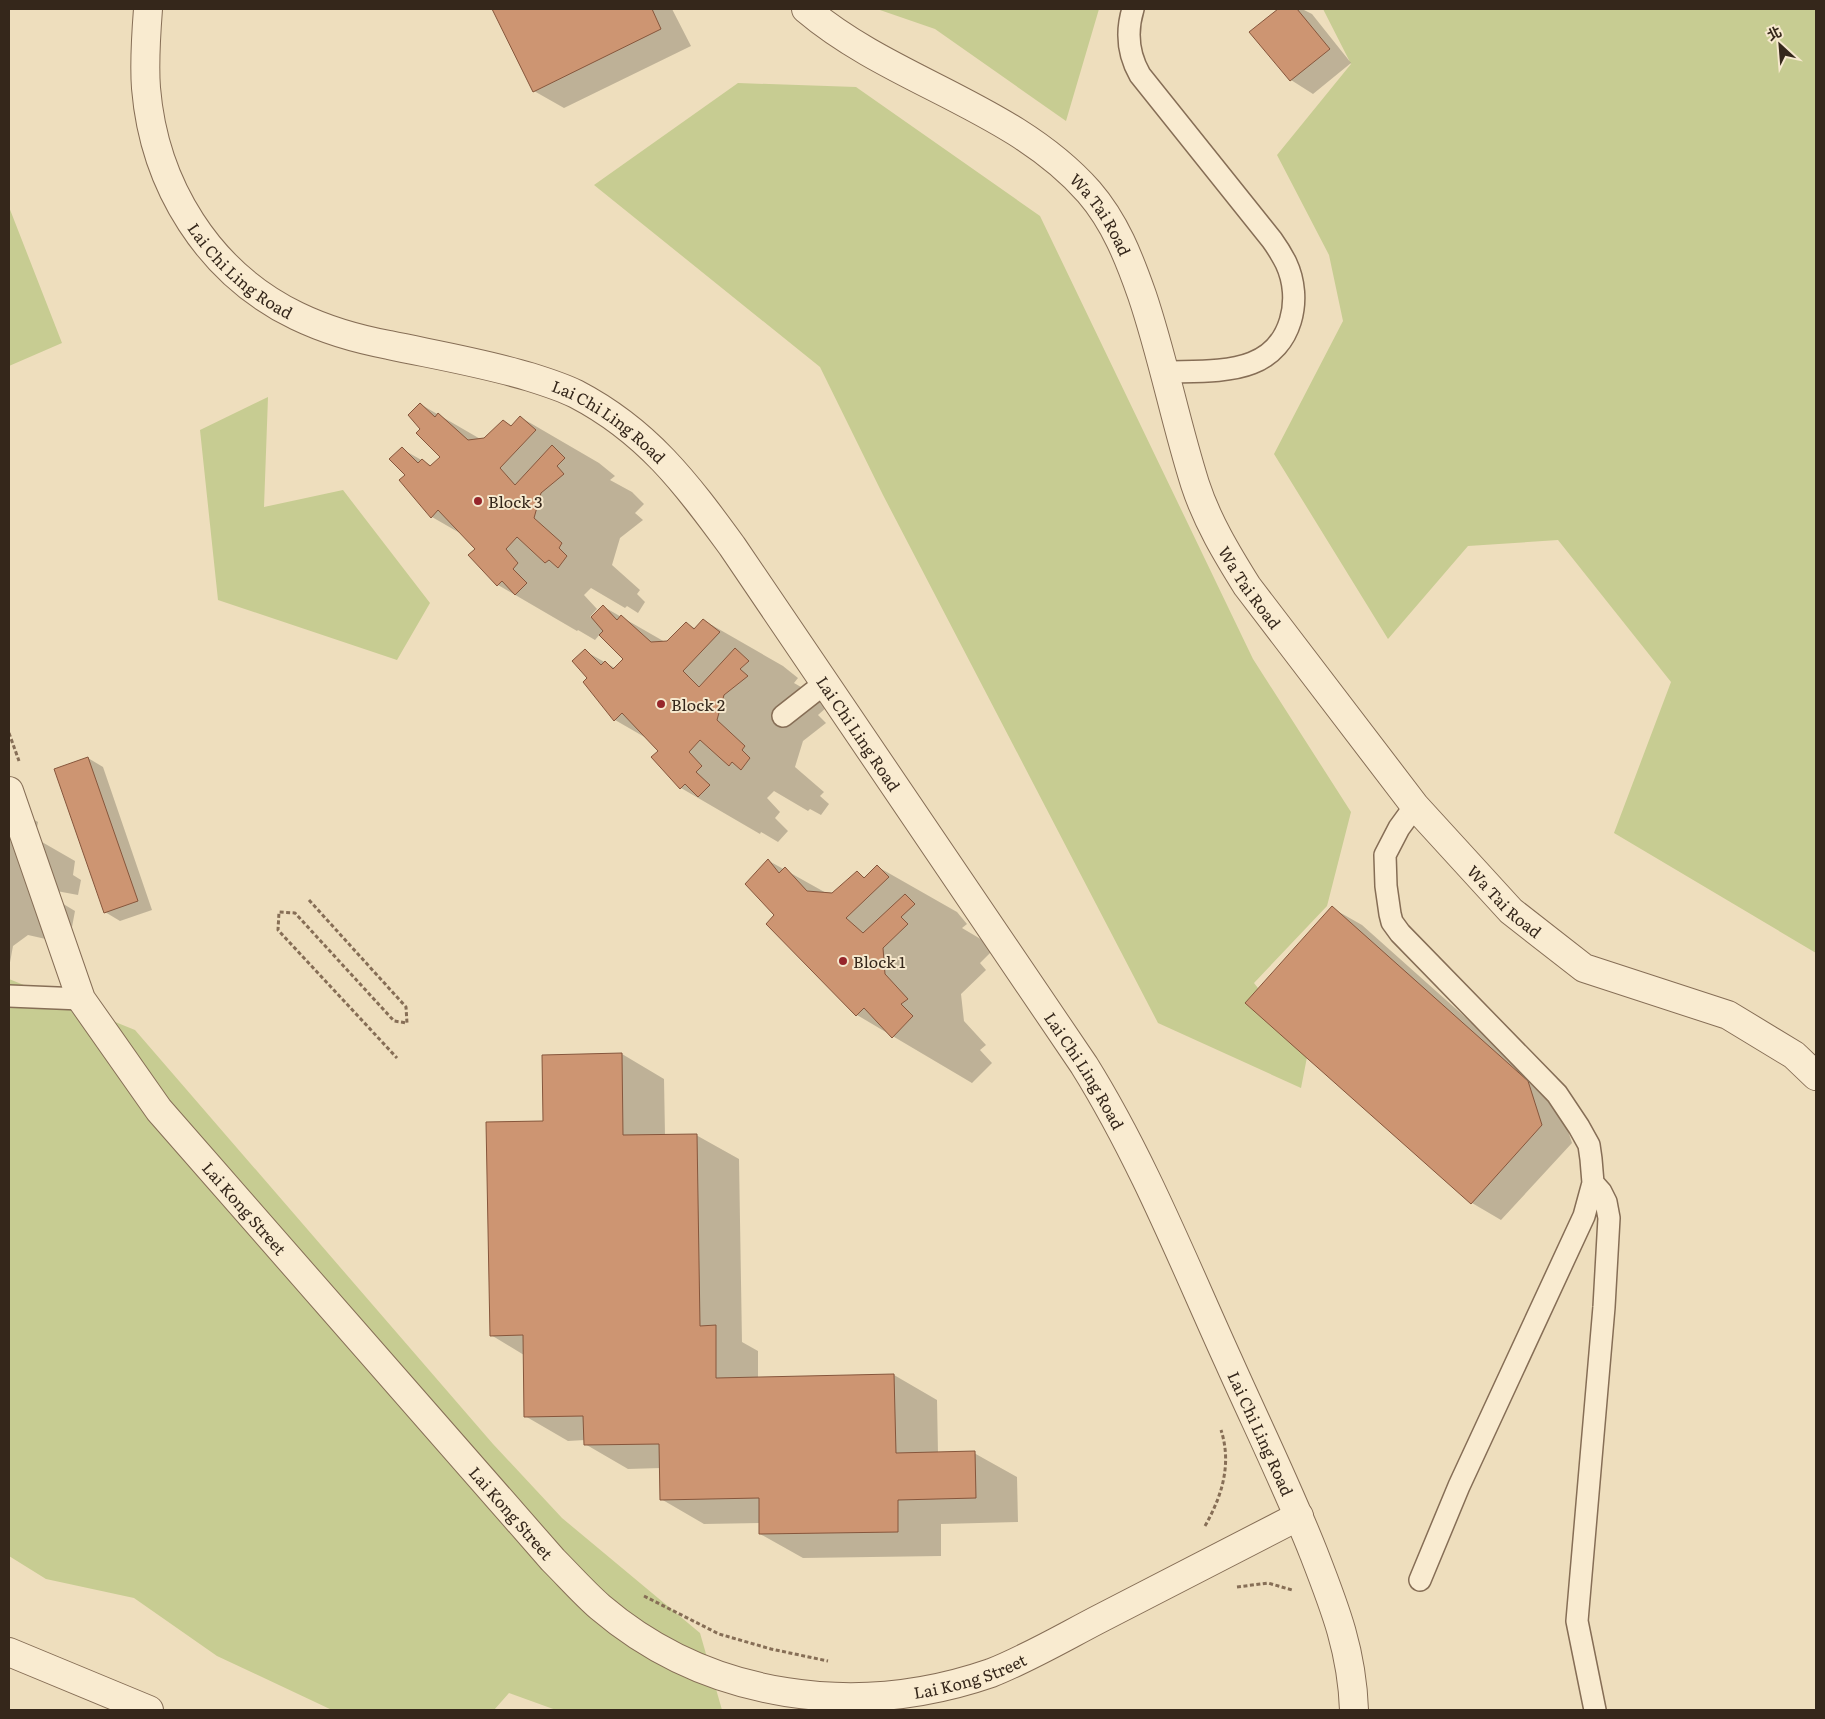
<svg xmlns="http://www.w3.org/2000/svg" width="1825" height="1719" font-family="Literata,'Noto Sans TC',serif">
<style>
.green{fill:#c7cc92}
.shadow{fill:#0003}
.building{fill:#cd9572;stroke:#86563c}
.lines{fill:none;stroke-linecap:round;stroke-linejoin:round}
.service-casing{stroke:#866e56;stroke-width:24}
.minor-casing{stroke:#866e56;stroke-width:30}
.tertiary-casing{stroke:#866e56;stroke-width:30}
.path{stroke:#866e56;stroke-width:3;stroke-dasharray:4 2.5;stroke-linecap:butt}
.service{stroke:#f9ebd0;stroke-width:21}
.minor{stroke:#f9ebd0;stroke-width:28}
.tertiary{stroke:#f9ebd0;stroke-width:28}
.poi-dot{fill:#96262b;stroke:#f6e8cd;stroke-width:2}
.labels{text-anchor:middle;dominant-baseline:central;stroke-width:4;stroke-linejoin:round;paint-order:stroke}
.street-label{font-size:16px;fill:#35271b;stroke:#f6e8cd}
.poi-label{font-size:16px;fill:#35271b;stroke:#f6e8cd;text-anchor:start}
</style>
<rect width="100%" height="100%" fill="#eedebd"/>
<path class="green" d="M877 9H1099L1066 121 935 29Z
M1323 9H1816V953L1614 833 1671 682 1558 540 1468 546 1388 639 1274 454 1343 321 1329 255 1277 155 1351 64Z
M738 83 856 87 1040 216 1253 659 1351 812 1327 906 1254 983 1308 1052 1301 1088 1158 1023 883 495 820 367 594 185Z
M9 207 62 343 9 366Z
M268 397 264 507 343 490 430 603 397 660 218 600 200 430Z
M9 979 135 1030 493 1444 562 1518 700 1633 722 1710H556L509 1693 494 1710H332L217 1656 134 1598 46 1579 9 1556Z"/>
<path class="shadow" d="M494 9H672L691 46 564 108 534 91Z
M1280 9H1302L1312 14 1351 63 1313 94 1291 80 1251 32Z
M420 404 482 440H485L503 421 512 426 520 417 599 463 615 476 610 480 632 492 644 504 635 513 643 520 620 538 612 565 640 590 637 594 645 602 638 613 627 606 625 608 591 588 584 595 597 609 590 617 592 618 604 607 665 642H668L686 623 696 629 703 620 783 666 798 678 794 683 815 695 827 707 818 715 826 723 803 741 795 767 824 792 820 796 829 804 821 815 810 809 808 811 774 791 767 798 780 812 775 818 788 831 778 842 761 832 760 834 681 788 660 751 648 739 615 720 584 682 589 678 585 651 615 668 625 659 600 634 595 640 578 630 577 631 498 585 469 555 476 549 465 536 432 517 401 480 406 475 402 449 432 466 441 457 422 429Z
M88 758 103 767 152 910 120 921 105 912Z
M9 800 23 814 38 822 35 838 75 861 73 875 81 880 78 895 35 887 75 911 72 927 63 925 59 942 28 935 13 946 9 968Z
M769 861 828 894H832L857 873 866 878 878 867 957 912 967 924 962 928 984 941 993 950 980 963 986 970 961 994 964 1021 986 1045 980 1050 992 1063 972 1083 857 1015 776 915Z
M1332 908 1362 925 1558 1100 1572 1143 1501 1220 1472 1203Z
M622 1054 664 1079 665 1135H696L739 1159 742 1342 758 1351V1378L894 1375 937 1400 938 1453H974L1017 1477 1018 1522 941 1524V1556L803 1558 760 1534V1523L704 1524 661 1499V1468L628 1469 585 1444V1440L568 1441 525 1416 524 1355 491 1335 544 1122Z"/>
<path class="building" d="M492 9H652L661 29 533 92Z
M1278 9H1297L1330 49 1290 81 1249 32Z
M420 403 435 417 438 413 468 440 484 438 503 420 511 426 520 416 536 430 500 468 515 485 552 445 565 458 557 466 564 474 541 493 534 518 562 543 559 548 567 556 558 568 549 560 545 563 517 537 506 549 518 563 513 569 527 583 515 595 502 581 497 586 468 555 475 549 438 510 431 518 399 480 405 475 389 459 402 447 418 463 422 459 430 466 440 457 416 433 420 429 408 415Z
M603 605 617 620 621 615 651 642 667 641 686 622 694 629 703 619 720 632 683 671 699 687 735 648 749 661 740 669 748 676 724 695 717 720 745 746 742 750 750 758 741 770 732 762 729 766 700 740 689 752 702 766 696 772 710 785 698 797 685 784 680 789 651 757 658 751 622 713 614 721 583 682 587 678 572 661 585 649 601 665 605 661 613 669 623 659 599 635 603 631 591 617Z
M88 757 138 901 104 913 54 769Z
M768 859 779 873 785 867 807 891 832 893 857 871 864 878 877 865 889 877 846 918 863 933 905 894 915 904 901 917 908 924 883 948 885 974 908 999 901 1004 913 1016 892 1038 864 1008 856 1016 766 924 774 915 745 884Z
M1332 906 1528 1081 1542 1125 1471 1204 1245 1003Z
M622 1053 623 1135 697 1134 700 1326 716 1325V1378L894 1374 896 1453 975 1451 976 1498 898 1500V1532L759 1534V1498L660 1500 659 1444 584 1445 583 1416 524 1417 523 1335 490 1336 486 1122 543 1121 542 1055Z"/>
<g class="lines">
<defs>
<path id="service" d="M1133 9C1126 32 1128 54 1140 75L1272 240C1277 247 1282 255 1286 263 1303 299 1292 348 1252 363 1227 373 1191 371 1165 372
M783 716 825 683
M1415 806 1399 828 1385 855 1386 886 1390 914 1392 922 1400 933 1557 1094 1579 1127 1589 1145 1591 1159 1593 1183 1584 1216 1459 1486 1420 1580
M9 996 81 999
M1593 1183 1601 1192 1606 1202 1609 1218 1604 1307 1577 1621 1595 1710"/>
<g id="minor">
<path id="s1" d="M806 9C892 82 1013 106 1089 192 1115 222 1129 258 1142 295 1163 357 1175 421 1195 484 1207 521 1227 554 1247 586L1415 806 1511 911 1584 968 1728 1015 1794 1055 1816 1076"/>
<path id="s2" d="M9 791 81 999 159 1110 553 1560C569 1576 584 1593 600 1607 709 1700 858 1719 991 1673 1029 1658 1066 1636 1103 1617 1168 1584 1233 1550 1299 1516"/>
</g>
<g id="tertiary">
<path id="s3" d="M148 9C146 35 144 62 146 88 154 185 208 273 297 316 326 330 357 339 389 345 436 355 484 363 530 377 546 382 562 387 576 394 647 431 686 483 732 546L1084 1065C1142 1158 1183 1261 1228 1360 1257 1425 1288 1488 1314 1554 1335 1608 1352 1651 1354 1710"/>
<path d="M9 1652 149 1710"/>
</g>
</defs>
<use href="#service" class="service-casing"/>
<use href="#minor" class="minor-casing"/>
<use href="#tertiary" class="tertiary-casing"/>
<path class="path" d="M9 733 19 761
M309 900 406 1007 407 1023 394 1021 295 913 279 912 278 930 397 1058
M1205 1526C1222 1496 1232 1464 1221 1430
M1237 1587 1268 1583 1292 1590
M644 1596 719 1634 771 1649 828 1661"/>
<use href="#service" class="service"/>
<use href="#minor" class="minor"/>
<use href="#tertiary" class="tertiary"/>
</g>
<g class="poi-dot">
<circle cx="478" cy="501" r="5"/>
<circle cx="661" cy="704" r="5"/>
<circle cx="843" cy="961" r="5"/>
</g>
<g class="labels">
<g class="street-label">
<text stroke="none"><textPath href="#s1" startOffset="364">Wa Tai Road</textPath></text>
<text stroke="none"><textPath href="#s3" startOffset="292">Lai Chi Ling Road</textPath></text>
<text stroke="none"><textPath href="#s3" startOffset="698">Lai Chi Ling Road</textPath></text>
<text stroke="none"><textPath href="#s1" startOffset="769">Wa Tai Road</textPath></text>
<text stroke="none"><textPath href="#s3" startOffset="1102">Lai Chi Ling Road</textPath></text>
<text stroke="none"><textPath href="#s1" startOffset="1174">Wa Tai Road</textPath></text>
<text stroke="none"><textPath href="#s3" startOffset="1508">Lai Chi Ling Road</textPath></text>
<text stroke="none"><textPath href="#s2" startOffset="486">Lai Kong Street</textPath></text>
<text stroke="none"><textPath href="#s3" startOffset="1912">Lai Chi Ling Road</textPath></text>
<text stroke="none"><textPath href="#s2" startOffset="891">Lai Kong Street</textPath></text>
<text stroke="none"><textPath href="#s2" startOffset="1414">Lai Kong Street</textPath></text>
</g>
<g class="poi-label">
<text x="488" y="501">Block 3</text>
<text x="671" y="704">Block 2</text>
<text x="853" y="961">Block 1</text>
</g>
</g>
<rect width="1825" height="1719" fill="none" stroke="#35271b" stroke-width="20"/>
<g transform="translate(1780 45) rotate(334)" stroke="#f6e8cd" stroke-width="4" paint-order="stroke">
<path d="M0-4L9 19L0 12L-9 19Z" fill="#35271b"/>
<text y="-8" font-size="14" font-weight="bold" text-anchor="middle" fill="#35271b">北</text>
</g>
</svg>
